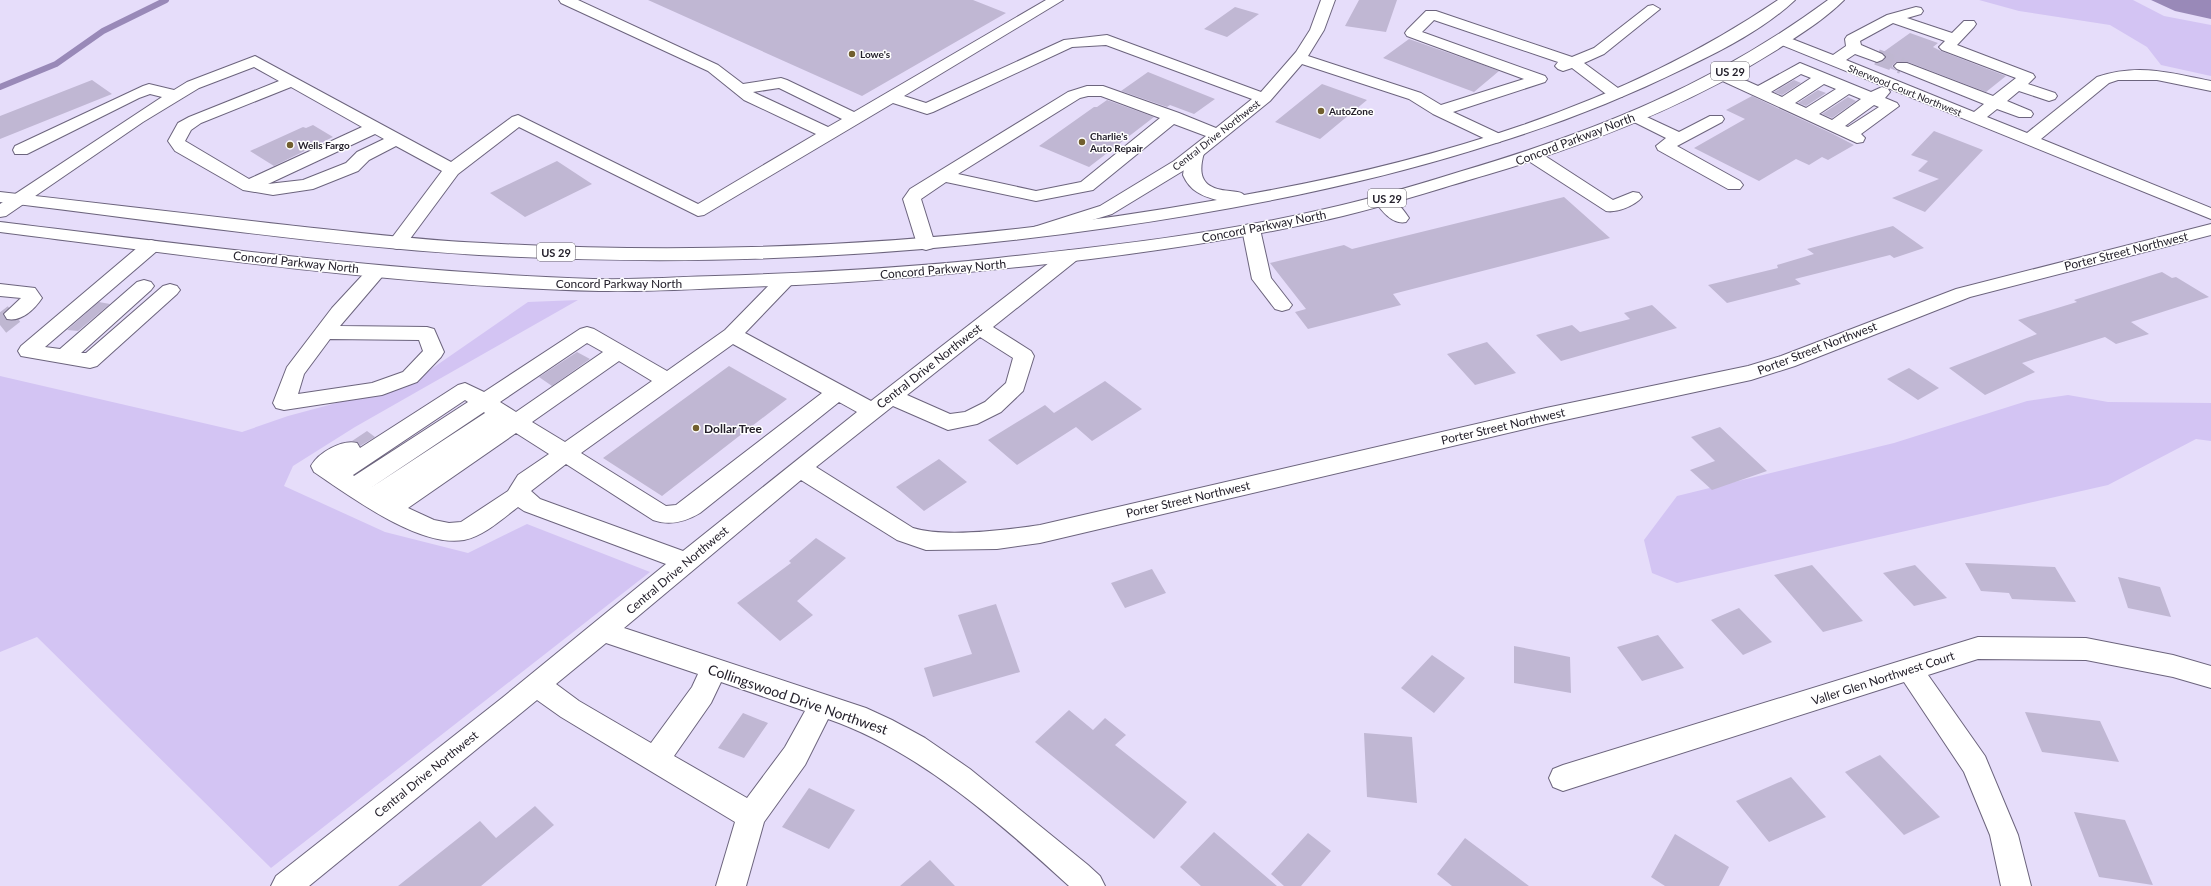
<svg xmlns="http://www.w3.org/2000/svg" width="2211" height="886" font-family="Lato,sans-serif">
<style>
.green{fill:#d3c4f3}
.water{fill:#9989b8}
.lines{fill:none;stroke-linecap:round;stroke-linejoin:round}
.stream{stroke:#9989b8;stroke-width:6}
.building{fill:#c0b7d3}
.minor-tunnel-far1{stroke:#bfb7d1;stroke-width:16;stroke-dasharray:16 8;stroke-linecap:butt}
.minor-tunnel{stroke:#bfb7d1;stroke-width:20;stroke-dasharray:20 10;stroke-linecap:butt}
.minor-casing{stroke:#6c647d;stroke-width:2}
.highway-casing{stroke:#6c647d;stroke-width:2}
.minor{fill:#fff;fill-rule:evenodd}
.highway{fill:#fff;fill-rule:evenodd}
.poi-dot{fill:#715f2e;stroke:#fff;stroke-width:1.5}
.labels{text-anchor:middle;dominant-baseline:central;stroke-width:3;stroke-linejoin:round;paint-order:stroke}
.far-poi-label{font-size:10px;font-weight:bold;fill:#24202b;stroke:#fff;text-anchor:start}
.far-street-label{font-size:10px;fill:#24202b;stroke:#fff}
.shield{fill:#fff;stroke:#66636b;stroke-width:1}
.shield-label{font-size:11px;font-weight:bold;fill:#24202b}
.street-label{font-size:12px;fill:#24202b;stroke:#fff}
.poi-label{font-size:12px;font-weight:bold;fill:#24202b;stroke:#fff;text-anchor:start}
.near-street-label{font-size:14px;fill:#24202b;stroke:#fff}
</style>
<rect width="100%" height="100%" fill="#e6ddfa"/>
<path class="green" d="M1979 0H2133L2164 16 2211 25V76L2161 65 2147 47 2110 25 2019 11Z
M578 300 355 427 293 466 284 486 385 532 468 553 527 524 650 572 271 868 37 637 0 652V376L242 432 288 416 411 383 528 302Z
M2068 395 2108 402 2211 403V441L2196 439 2108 485 1677 583 1652 573 1644 540 1677 496 1894 443 2027 401Z"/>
<path class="water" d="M2151 0H2211V19L2175 11Z"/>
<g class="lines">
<path class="stream" d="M0 87 56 64 103 31 166 0"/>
</g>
<path class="building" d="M648 0H973L1006 13 862 96Z
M1359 0H1397L1386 32 1345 26Z
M1235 7 1259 14 1227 37 1204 29Z
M1910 33 1938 43 1933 47 1941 51 2006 76 1986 92 1908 62H1896L1892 66 1897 71 1877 63 1886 58 1882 53Z
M1409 39 1483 65 1499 71 1474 92 1383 58Z
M1148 72 1215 99 1194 114 1170 105 1167 107 1121 91Z
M92 80 112 94 0 139V116Z
M1794 80 1801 83 1782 95 1774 92Z
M1322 84 1367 100 1320 139 1275 122Z
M1818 90 1826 93 1806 106 1798 103Z
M1752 96 1833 134 1854 145 1828 160 1822 157 1809 165 1796 159 1759 181 1694 148 1745 119 1726 110Z
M1848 97 1856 101 1832 118 1822 114Z
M1107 100 1154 117 1089 167 1039 146 1094 107H1097Z
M313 125 333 137 274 166 250 151 303 127 306 128Z
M1934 131 1983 150 1925 212 1892 198 1939 179 1918 171 1928 161 1911 155Z
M557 161 592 184 525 217 490 193Z
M1564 197 1610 238 1393 294 1401 305 1308 329 1295 312 1306 309 1270 263 1344 245 1352 249Z
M1893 226 1924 248 1894 258 1890 255 1795 279 1801 284 1727 303 1708 285 1778 268 1777 265 1814 254 1807 249Z
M2162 272 2172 278 2176 277 2209 297 2131 322 2149 334 2116 344 2105 337 2022 363 2035 372 1985 395 1949 368 2037 334 2018 320 2077 302 2074 300Z
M99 302 110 304 78 331 67 330Z
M1652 305 1677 328 1561 361 1536 335 1572 325 1580 332 1630 319 1624 313Z
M1487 342 1516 373 1475 385 1447 354Z
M577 352 590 359 552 386 539 377Z
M729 366 787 399 662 496 603 458Z
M1909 368 1939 388 1918 400 1887 379Z
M1105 381 1142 409 1092 441 1076 427 1017 465 988 440 1045 405 1054 413Z
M1720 427 1767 471 1712 490 1690 470 1715 461 1691 437Z
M367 431 375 437 360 446 357 442 352 441Z
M939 459 967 482 924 511 896 487Z
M816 538 846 558 797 601 813 615 780 641 737 603 791 563 789 561Z
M1965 563 2055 567 2076 602 2012 599 2009 593 1981 591Z
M1812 565 1863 621 1823 632 1774 575Z
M1915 565 1947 598 1914 606 1883 573Z
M1152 569 1166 593 1125 608 1111 583Z
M2118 577 2160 587 2171 617 2128 608Z
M996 604 1020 672 933 697 924 668 972 654 958 615Z
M1739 608 1772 642 1743 655 1711 620Z
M1658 635 1684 668 1642 681 1617 647Z
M1514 646 1570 657 1571 693 1514 683Z
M1432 655 1465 678 1434 713 1401 688Z
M1069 710 1093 730 1105 718 1126 735 1115 745 1187 802 1154 839 1035 742Z
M2025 712 2100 721 2119 762 2042 752Z
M743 713 768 723 744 758 718 748Z
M1364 733 1412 737 1417 803 1367 797Z
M1880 755 1940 817 1904 835 1845 772Z
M1791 777 1826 817 1769 842 1736 801Z
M809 788 855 810 829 849 782 827Z
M535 806 554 825 481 886H398L480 821 496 838Z
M2074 812 2125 820 2153 885 2099 877Z
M1214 832 1277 886H1201L1180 867Z
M1308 833 1331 851 1301 886H1284L1271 874Z
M1675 834 1729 867 1719 886H1665L1651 877Z
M1465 838 1529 886H1452L1437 874Z
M930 860 955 886H900Z"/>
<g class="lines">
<path class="minor-tunnel-far1" d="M1877 57 1902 66"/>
<path class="minor-tunnel" d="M0 325 14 314"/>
<defs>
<path id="minor" d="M559 0H578L718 65 743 84 781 78 787 80 854 112 1046 0H1063L904 96 926 103 1064 40 1107 35 1261 92 1296 52 1310 30 1321 0H1335L1324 30 1308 56 1421 93 1441 105 1524 79 1407 36 1405 33 1407 30 1426 11H1436L1572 57 1594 48 1648 6 1653 5 1660 9 1604 54 1584 63 1622 91 1624 94 1622 97H1610L1572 68 1563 71 1558 69 1555 66 1558 62 1434 20 1422 32 1545 76 1547 79 1545 82 1453 112 1500 134 1502 138 1500 142 1494 143 1433 114 1409 99 1302 64 1270 101 1186 169 1112 214 1040 236 1034 235 1031 231 1034 227 1100 206 1174 161 1206 136 1174 124 1093 190 1036 201 946 182 921 199 935 244 933 248 926 250 919 248 917 244 903 199 910 189 1068 92 1087 86H1103L1179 113 1216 128 1252 99 1106 45 1072 47 933 112 927 114 893 103 704 215 698 216 519 127 458 174 404 247 397 249 390 247 388 243 442 171 396 146 369 160 358 171 313 189 273 195 243 190 175 151 168 141 178 123 189 117 279 81 254 67 199 88 143 122 6 216 0 217V204L162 97 150 94 139 98 27 154H15L13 150 15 146 143 86 149 84 174 90 187 82 255 56 451 162 512 117 518 115 698 204 816 134 744 100 708 71 561 3ZM291 87 362 127 249 179 185 141 191 130 201 123ZM779 88 842 119 828 127 753 92ZM1088 96H1101L1160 118 1081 182 1036 191 958 174 1080 98ZM375 134 384 139 357 152 346 163 303 180 268 184Z
M1916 7 1921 8 1923 11 1921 14 1907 18 1952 33 1964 21H1974L1976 24 1974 27 1957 45 2033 74 2035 77 2028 84 2055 93 2057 96 2055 99 2049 101 2019 91 2007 101 2031 111 2033 114 2031 117H2019L1997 109 1987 117 2027 133 2097 77C2139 63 2170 73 2211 81V91L2157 80H2118L2109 83 2041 139 2211 208V219L1777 43 1774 40 1777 37H1787L1833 55 1846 46 1845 39 1847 36 1887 15ZM1893 23 1945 41 1939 47 1942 50 2016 78 1993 96 1907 63H1897L1894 66 1897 69 1984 104 1974 112 1846 60 1855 54 1877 62 1882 60 1885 57 1882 54 1861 45 1860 41Z
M1800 63 1871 92 1882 87 1888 89 1890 92 1885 98 1897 103 1899 106 1861 134 1865 138 1863 142 1857 143 1716 78 1714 75 1716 72 1722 70 1758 86ZM1801 74 1811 78 1782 97 1771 92ZM1824 84 1836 89 1806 108 1795 103ZM1849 94 1861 99 1832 120 1819 114ZM1874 105 1879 107 1848 127 1845 126Z
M1636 112 1679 132 1710 116H1722L1724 119 1722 122 1677 146 1740 181 1743 185 1740 189H1728L1658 150 1656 146 1666 138 1630 120 1628 117 1630 114Z
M1533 151 1539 152 1613 200 1633 192 1639 193 1642 197C1635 206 1616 213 1606 211L1527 160 1524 156 1527 152Z
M1382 194C1393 196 1403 209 1409 218L1406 222C1392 225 1381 210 1373 199L1376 195Z
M1251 224 1257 225 1260 229 1271 278 1292 305 1289 309 1282 311 1275 309 1252 279 1242 229 1245 225Z
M2211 224V235L1970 297 1795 366 1751 380 1546 424 1040 543 997 549 926 550 897 540 801 480 624 628 866 708 892 720 925 738 970 769 1088 865 1100 876 1105 886H1069C999 822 918 750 828 719L805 765 764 822 746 886H716L735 822 561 717 537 700 309 886H271L276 876 502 698 666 564 524 511 518 507C502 519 484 536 464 540 419 548 350 496 314 472L311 466C318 453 342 439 357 443L360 448 458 385 465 383 484 392 580 329 587 327 594 329 667 371 725 330 778 276 785 274 792 276 795 280 792 284 745 333 871 401 1063 252 1070 250 1077 252 1079 256 1077 260 993 327 1031 351 1034 356 1023 391 1001 412 977 424 948 430 893 406 816 467 913 528C946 538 1006 530 1040 525L1546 408 1748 366 1781 356 1956 289ZM980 337 1013 358 1006 383 985 402 965 412 950 414 907 395ZM587 343 603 352 516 412 500 402ZM733 344 822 393 676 505 666 506 581 453ZM619 361 652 381 565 442 532 422ZM465 400 468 402 354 476 353 475ZM839 402 857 412 683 551 540 499 531 491 566 464 653 520C670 526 685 522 700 513ZM484 412 485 413 372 487ZM516 433 549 454 518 475 508 491 461 522 449 523 434 520 408 508ZM606 643 698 674 692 687 651 743 579 701 556 684ZM721 682 805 711 785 747 747 798 674 756 711 703Z
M151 240 158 242 160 246 158 250 45 347 60 349 137 282 144 280 151 282 154 286 151 290 81 353H86L163 286 170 284 177 286 180 290 177 294 97 366 90 368 21 356 18 351 21 346 144 242Z
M377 265 384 267 387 271 340 326 427 327 434 329 444 352 441 357 417 382 382 395 284 410 276 408 273 403 287 367 332 308 370 267ZM330 339 419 340 423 351 403 372 372 383 298 394 304 374Z
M0 284 35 288 42 298C34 310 21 322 7 319L4 314 21 298 0 296Z
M1978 637 2086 638 2173 655 2211 666V688L2173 677 2086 660 1978 659 1928 675 1985 756 2018 835 2031 886H2001L1990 835 1964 772 1904 682 1563 791 1553 787 1549 778 1553 769 1563 765Z"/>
<path id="highway" d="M1778 0H1795C1764 29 1723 50 1685 68 1624 98 1561 123 1496 143 1369 184 1239 209 1107 228 899 258 689 267 479 255 319 245 159 221 0 202V192C96 203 191 214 287 225 352 232 417 240 483 243 729 257 975 243 1217 200 1202 196 1190 191 1183 175L1185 161 1190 149H1202L1204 153C1197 177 1203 189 1230 191 1235 192 1240 191 1244 195 1431 162 1621 107 1778 0Z
M1828 0H1844C1824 20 1799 35 1775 51 1686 107 1587 145 1486 175 1431 191 1377 209 1321 221 1230 241 1139 254 1047 264 955 274 863 283 771 286 714 288 656 292 599 291 398 286 199 257 0 232V222C197 246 394 272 593 279 633 280 674 277 715 276 810 273 904 268 998 258 1108 246 1218 234 1325 209 1371 199 1417 185 1462 171 1597 131 1714 84 1828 0Z"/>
</defs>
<use href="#minor" class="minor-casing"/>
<use href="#highway" class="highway-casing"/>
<use href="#minor" class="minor"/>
<use href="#highway" class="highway"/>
</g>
<g class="poi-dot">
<circle cx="852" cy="54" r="4"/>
<circle cx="1321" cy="111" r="4"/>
<circle cx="1082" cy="142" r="4"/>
<circle cx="290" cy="145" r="4"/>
<circle cx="696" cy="428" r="4"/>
</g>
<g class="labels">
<g class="far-poi-label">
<text x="860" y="54">Lowe's</text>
<text x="1329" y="111">AutoZone</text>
<text x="1090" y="136">Charlie's<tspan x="1090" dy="12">Auto Repair</tspan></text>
<text x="298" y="145">Wells Fargo</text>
</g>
<g class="far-street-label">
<text transform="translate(1905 90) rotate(22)">Sherwood Court Northwest</text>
<text transform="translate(1216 135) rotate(-38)">Central Drive Northwest</text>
</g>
<g class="shield">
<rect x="1711" y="62" width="38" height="18" rx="3"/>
<rect x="1368" y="189" width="38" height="18" rx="3"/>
<rect x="537" y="243" width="38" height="18" rx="3"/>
</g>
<g class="shield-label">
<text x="1730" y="71">US 29</text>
<text x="1387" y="198">US 29</text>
<text x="556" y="252">US 29</text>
</g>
<g class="street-label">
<text transform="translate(1575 139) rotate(-21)">Concord Parkway North</text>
<text transform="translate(1264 226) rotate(-11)">Concord Parkway North</text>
<text transform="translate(2126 251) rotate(-14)">Porter Street Northwest</text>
<text transform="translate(296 262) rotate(6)">Concord Parkway North</text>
<text transform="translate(943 269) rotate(-5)">Concord Parkway North</text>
<text x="619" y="283">Concord Parkway North</text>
<text transform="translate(1817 348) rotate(-21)">Porter Street Northwest</text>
<text transform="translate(929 366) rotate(-38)">Central Drive Northwest</text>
<text transform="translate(1503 426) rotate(-13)">Porter Street Northwest</text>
<text transform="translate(1188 499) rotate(-13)">Porter Street Northwest</text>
<text transform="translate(677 570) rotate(-40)">Central Drive Northwest</text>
<text transform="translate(1883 678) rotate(-18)">Valler Glen Northwest Court</text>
<text transform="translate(426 774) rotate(-39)">Central Drive Northwest</text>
</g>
<g class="poi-label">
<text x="704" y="428">Dollar Tree</text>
</g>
<g class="near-street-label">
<text transform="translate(798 699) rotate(19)">Collingswood Drive Northwest</text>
</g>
</g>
</svg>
